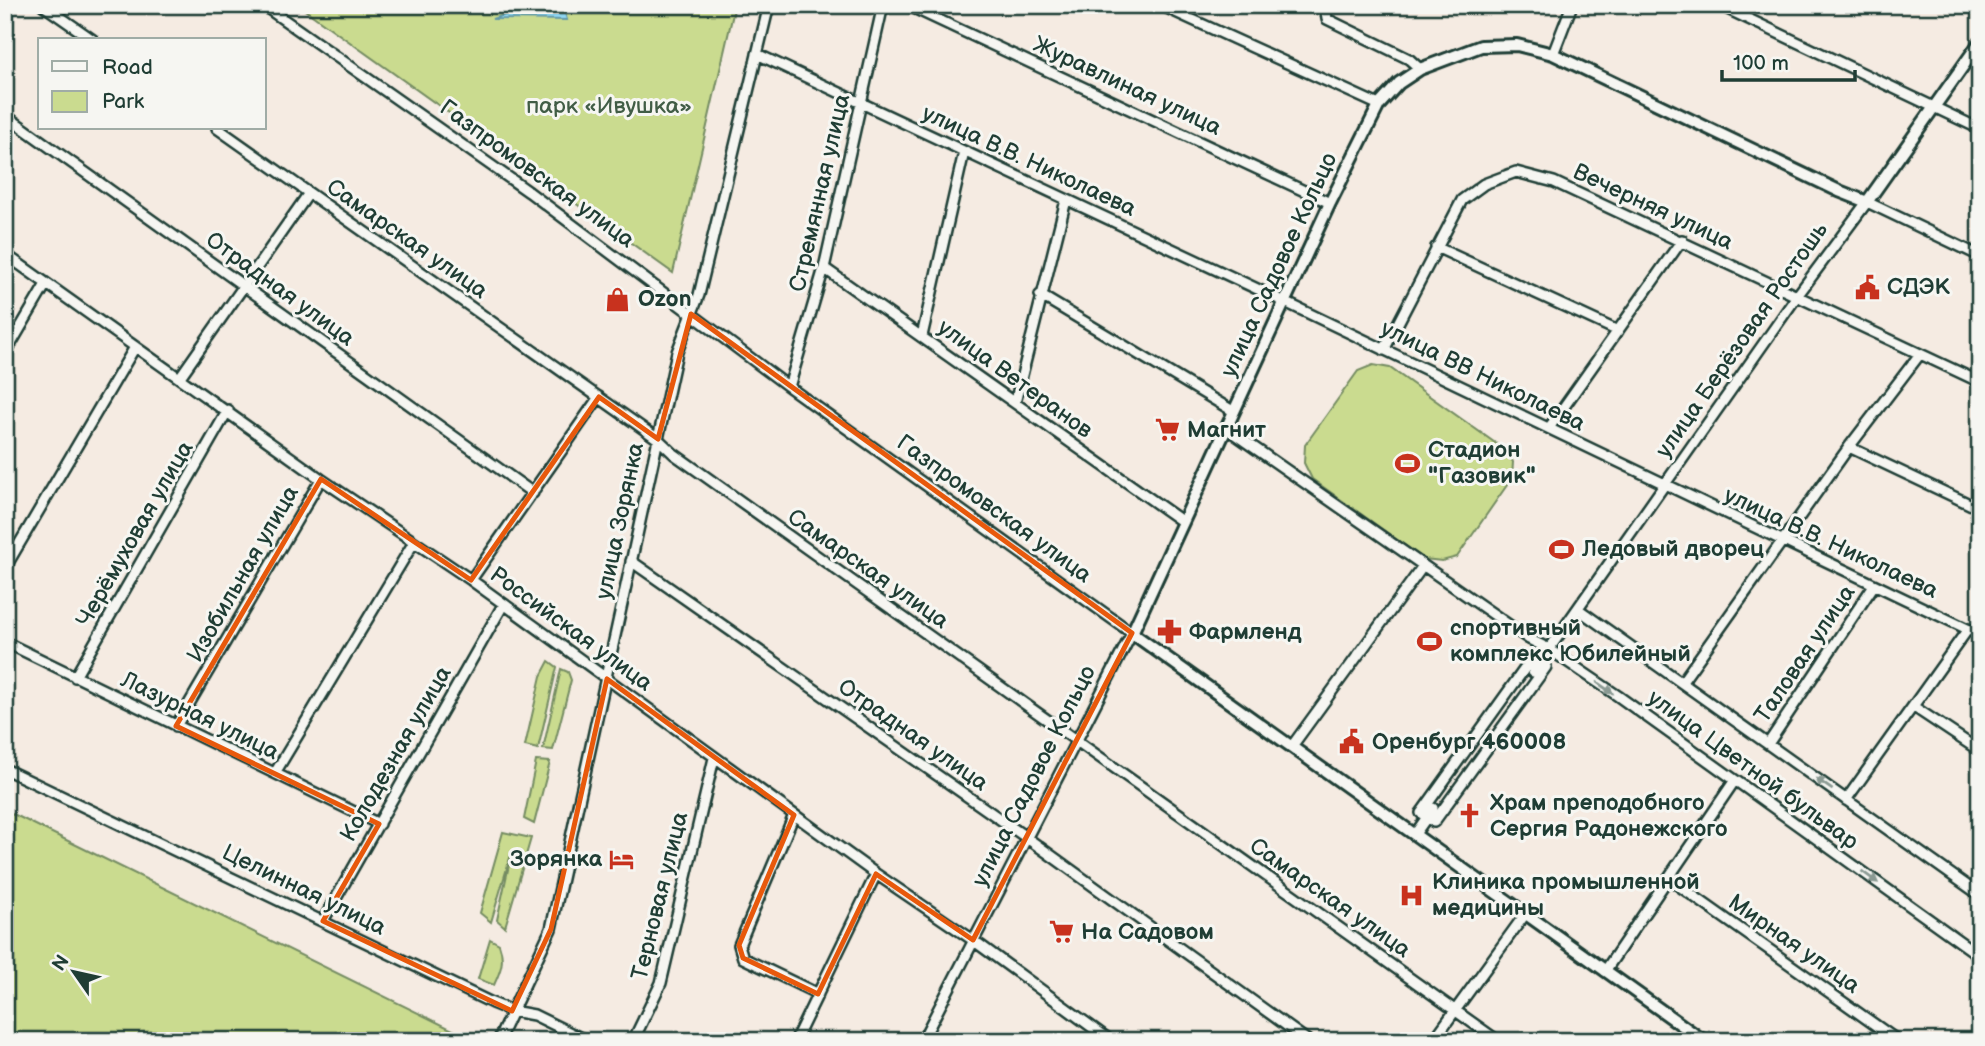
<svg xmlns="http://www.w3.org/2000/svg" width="1985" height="1046" font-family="'Balsamiq Sans',sans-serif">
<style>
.green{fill:#cadb8f;stroke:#748c62;stroke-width:2}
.water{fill:#91d7f3;stroke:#6399a7;stroke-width:2}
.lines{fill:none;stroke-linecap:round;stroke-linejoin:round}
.minor-casing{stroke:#1f3d34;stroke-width:14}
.major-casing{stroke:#1f3d34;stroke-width:16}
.minor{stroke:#f6f6f2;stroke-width:9}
.major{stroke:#f6f6f2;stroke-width:10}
.oneway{fill:#8a9a93}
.marked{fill:none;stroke:#e8590c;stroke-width:5;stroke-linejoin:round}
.labels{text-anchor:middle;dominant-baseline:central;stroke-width:6;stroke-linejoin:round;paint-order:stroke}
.street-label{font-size:23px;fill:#1f3d34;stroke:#f6f6f2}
.park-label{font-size:23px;fill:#415d46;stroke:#f6f6f2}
.poi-label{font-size:23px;font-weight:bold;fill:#1f3d34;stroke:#f6f6f2;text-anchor:start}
</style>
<rect width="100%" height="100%" fill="#f5ebe2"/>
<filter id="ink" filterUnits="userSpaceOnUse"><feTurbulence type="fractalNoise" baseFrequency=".0143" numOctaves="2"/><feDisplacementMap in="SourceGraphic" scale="14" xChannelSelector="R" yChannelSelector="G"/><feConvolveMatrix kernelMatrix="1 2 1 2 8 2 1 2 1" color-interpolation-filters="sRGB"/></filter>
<g filter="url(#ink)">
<path class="green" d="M298 5H735L673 273Z
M1373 365 1390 368 1505 450 1513 462 1512 478 1457 557 1442 561 1424 559 1312 479 1304 463 1305 445 1358 371Z
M549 661 557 667 538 749 525 746 541 676Z
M561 669 568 672 571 680 553 750 543 749Z
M536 761 550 762 534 824 524 819Z
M5 810 463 1035 460 1041H5Z
M503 832 531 838 505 927 497 920 512 851 491 922 480 913Z
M490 939 499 944C505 960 501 970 494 985L478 979Z"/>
<path class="water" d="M537 5H563L567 20 492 19Z"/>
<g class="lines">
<defs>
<path id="minor" d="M43 5 93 40
M263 5 529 192 789 387 1132 633 922 1041
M907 5 1330 203
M1160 5 1379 105
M1325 5 1327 19 1409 59 1420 69
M1719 5 1980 129
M757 54 1285 302 1980 635
M1553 54 1572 5
M5 115 533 493
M217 128 658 439 674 454 1498 1041
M1436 247 1618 331
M5 254 321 479 471 580 876 874 973 940 1111 1041
M824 268 1183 522
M1040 295 1233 411
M922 336 964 152
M1384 350 1462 200 1484 184 1516 172 1554 182 1980 382
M5 354 46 284
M180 377 309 193
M789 387 824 268 883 5
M1015 403 1066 200
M1226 428 1529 639 1549 649 1618 696 1980 956
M1549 428 1682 240
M1849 447 1980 509
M631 561 1027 838 1308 1041
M5 568 135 347
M471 580 599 397
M1578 609 1980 895
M5 642 379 824
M75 677 228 410
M1682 682 1849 447 1920 354
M1914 707 1980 751
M176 726 321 479
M1768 744 1874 585
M1292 746 1423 566
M5 769 492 1003 512 1011 534 1015 587 1041
M275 773 414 542
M1846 800 1968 629
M1433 808 1427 817 1434 822 1546 667 1540 662 1533 672
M794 815 739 945 743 958 818 994
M1415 834 1427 817 1421 813 1533 657 1540 662 1797 296 1867 202 1980 256
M1668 878 1898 1041
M323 921 503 605
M1605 971 1735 780
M498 1041 551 929 677 352 699 295 769 5
M633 1041 661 983 714 758
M795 1041 876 874
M1433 1041 1526 913"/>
<path id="major" d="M1704 1041 1132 633 1330 203 1379 105 1399 83 1420 69 1481 46 1517 45 1553 54 1839 191 1867 202 1980 42"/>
</defs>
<use href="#minor" class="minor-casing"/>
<use href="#major" class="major-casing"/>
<use href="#minor" class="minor"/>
<use href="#major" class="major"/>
</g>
<defs><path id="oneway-solid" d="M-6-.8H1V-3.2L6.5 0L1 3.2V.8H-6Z" transform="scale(1.75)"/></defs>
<g class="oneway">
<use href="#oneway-solid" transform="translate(1605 688) rotate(35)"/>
<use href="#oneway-solid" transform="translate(1824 784) rotate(-145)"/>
<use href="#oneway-solid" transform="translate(1870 877) rotate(36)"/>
</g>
</g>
<path class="marked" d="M691 314 1132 633 973 940 876 874 818 994 743 958 739 945 794 815 607 679 551 929 512 1011 323 921 379 824 176 726 321 479 471 580 599 397 658 439Z"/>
<defs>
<symbol id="civic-bare" viewBox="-9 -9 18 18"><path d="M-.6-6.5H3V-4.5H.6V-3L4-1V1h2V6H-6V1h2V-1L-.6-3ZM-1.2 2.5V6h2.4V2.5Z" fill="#c8321e" stroke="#f6f6f2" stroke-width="2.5" paint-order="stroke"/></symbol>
<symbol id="shop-bare" viewBox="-9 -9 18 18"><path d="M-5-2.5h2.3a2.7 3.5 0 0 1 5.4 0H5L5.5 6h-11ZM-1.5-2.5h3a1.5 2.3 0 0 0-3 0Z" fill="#c8321e" stroke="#f6f6f2" stroke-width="2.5" paint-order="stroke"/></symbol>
<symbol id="supermarket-bare" viewBox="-9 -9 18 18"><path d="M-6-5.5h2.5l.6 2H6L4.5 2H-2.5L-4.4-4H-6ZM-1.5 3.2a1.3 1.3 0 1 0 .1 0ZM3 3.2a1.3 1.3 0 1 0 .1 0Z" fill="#c8321e" stroke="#f6f6f2" stroke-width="2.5" paint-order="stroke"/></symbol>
<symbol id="stadium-bare" viewBox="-9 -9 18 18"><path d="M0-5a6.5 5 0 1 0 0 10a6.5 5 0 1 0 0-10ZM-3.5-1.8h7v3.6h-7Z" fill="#c8321e" stroke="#f6f6f2" stroke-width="2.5" paint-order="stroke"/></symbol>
<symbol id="pharmacy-bare" viewBox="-9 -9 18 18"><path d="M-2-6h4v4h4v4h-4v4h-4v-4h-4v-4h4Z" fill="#c8321e" stroke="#f6f6f2" stroke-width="2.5" paint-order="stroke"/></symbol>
<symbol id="church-bare" viewBox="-9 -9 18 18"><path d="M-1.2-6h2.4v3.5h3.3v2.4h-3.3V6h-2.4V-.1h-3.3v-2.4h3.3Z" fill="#c8321e" stroke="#f6f6f2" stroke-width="2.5" paint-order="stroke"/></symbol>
<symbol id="hotel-bare" viewBox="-9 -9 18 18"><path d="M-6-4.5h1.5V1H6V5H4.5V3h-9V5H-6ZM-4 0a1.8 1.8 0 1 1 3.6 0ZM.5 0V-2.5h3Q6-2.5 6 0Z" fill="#c8321e" stroke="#f6f6f2" stroke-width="2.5" paint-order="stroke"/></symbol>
<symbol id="hospital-bare" viewBox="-9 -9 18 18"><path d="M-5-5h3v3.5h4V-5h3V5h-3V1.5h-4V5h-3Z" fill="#c8321e" stroke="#f6f6f2" stroke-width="2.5" paint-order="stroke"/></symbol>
</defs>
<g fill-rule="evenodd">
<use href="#civic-bare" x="1850" y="270" width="35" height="35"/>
<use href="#shop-bare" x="600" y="282" width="35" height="35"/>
<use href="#supermarket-bare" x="1150" y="412" width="35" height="35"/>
<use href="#stadium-bare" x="1390" y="446" width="35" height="35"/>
<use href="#stadium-bare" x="1544" y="532" width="35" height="35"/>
<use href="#pharmacy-bare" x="1152" y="614" width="35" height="35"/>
<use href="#stadium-bare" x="1412" y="624" width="35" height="35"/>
<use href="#civic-bare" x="1334" y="724" width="35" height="35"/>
<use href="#church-bare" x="1452" y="798" width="35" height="35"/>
<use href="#hotel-bare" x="604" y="842" width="35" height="35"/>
<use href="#hospital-bare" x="1394" y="878" width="35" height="35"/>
<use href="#supermarket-bare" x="1044" y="914" width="35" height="35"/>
</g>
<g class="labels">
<g class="street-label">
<text transform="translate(1127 86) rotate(25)">Журавлиная улица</text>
<text transform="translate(1029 161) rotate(25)">улица В.В. Николаева</text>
<text transform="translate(537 174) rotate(36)">Газпромовская улица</text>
<text transform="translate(820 193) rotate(-77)">Стремянная улица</text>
<text transform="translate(1653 207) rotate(25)">Вечерняя улица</text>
<text transform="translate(407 239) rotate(35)">Самарская улица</text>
<text transform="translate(1279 265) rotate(-65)">улица Садовое Кольцо</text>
<text transform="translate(280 289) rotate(36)">Отрадная улица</text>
<text transform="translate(1742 340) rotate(-55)">улица Берёзовая Ростошь</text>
<text transform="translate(1483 376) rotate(26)">улица ВВ Николаева</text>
<text transform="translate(1015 379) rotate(36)">улица Ветеранов</text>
<text transform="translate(994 509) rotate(36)">Газпромовская улица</text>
<text transform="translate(620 521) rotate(-78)">улица Зорянка</text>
<text transform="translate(135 534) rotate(-60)">Черёмуховая улица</text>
<text transform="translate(1831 543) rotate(25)">улица В.В. Николаева</text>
<text transform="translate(868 569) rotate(35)">Самарская улица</text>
<text transform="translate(243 574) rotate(-60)">Изобильная улица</text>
<text transform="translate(571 629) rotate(36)">Российская улица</text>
<text transform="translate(1805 654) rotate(-56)">Таловая улица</text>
<text transform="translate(200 716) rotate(26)">Лазурная улица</text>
<text transform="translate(913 735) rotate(35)">Отрадная улица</text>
<text transform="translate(396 754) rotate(-60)">Колодезная улица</text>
<text transform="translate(1753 770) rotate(36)">улица Цветной бульвар</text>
<text transform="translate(1034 776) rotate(-63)">улица Садовое Кольцо</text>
<text transform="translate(304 890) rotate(26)">Целинная улица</text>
<text transform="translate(660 896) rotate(-76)">Терновая улица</text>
<text transform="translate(1330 898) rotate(35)">Самарская улица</text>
<text transform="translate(1794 944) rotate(35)">Мирная улица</text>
</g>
<g class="park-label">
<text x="609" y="106">парк «Ивушка»</text>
</g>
<g class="poi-label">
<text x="1887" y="287">СДЭК</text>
<text x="638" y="299">Ozon</text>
<text x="1187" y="430">Магнит</text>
<text x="1428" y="450">Стадион<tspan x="1428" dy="26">"Газовик"</tspan></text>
<text x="1582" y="549">Ледовый дворец</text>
<text x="1450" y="628">спортивный<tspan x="1450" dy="26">комплекс Юбилейный</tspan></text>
<text x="1189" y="632">Фармленд</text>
<text x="1372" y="742">Оренбург 460008</text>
<text x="1490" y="803">Храм преподобного<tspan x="1490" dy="26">Сергия Радонежского</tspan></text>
<text x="602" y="859" text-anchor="end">Зорянка</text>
<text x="1432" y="882">Клиника промышленной<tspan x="1432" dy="26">медицины</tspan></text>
<text x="1081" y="932">На Садовом</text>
</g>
</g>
<rect width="1985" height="1046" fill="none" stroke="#f6f6f2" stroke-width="28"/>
<rect x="14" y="14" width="1957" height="1018" fill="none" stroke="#1f3d34" stroke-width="2.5" filter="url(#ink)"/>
<rect x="38" y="38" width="228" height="91" fill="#f6f6f2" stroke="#a0aca6" stroke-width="2"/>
<rect x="52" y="61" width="35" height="10" fill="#f6f6f2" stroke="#a0aca6" stroke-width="2"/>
<text x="102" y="74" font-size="21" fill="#1f3d34">Road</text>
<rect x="52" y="91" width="35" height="21" fill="#cadb8f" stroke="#a0aca6" stroke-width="2"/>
<text x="102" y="108" font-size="21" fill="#1f3d34">Park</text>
<g transform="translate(74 972) rotate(304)" stroke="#f6f6f2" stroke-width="5" paint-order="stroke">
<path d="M0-5L12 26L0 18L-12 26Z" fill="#1f3d34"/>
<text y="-10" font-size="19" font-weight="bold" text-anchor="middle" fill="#1f3d34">N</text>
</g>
<path d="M1722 70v10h133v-10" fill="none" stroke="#1f3d34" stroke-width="3.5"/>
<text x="1733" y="70" font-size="21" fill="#1f3d34" stroke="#f6f6f2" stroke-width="5" paint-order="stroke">100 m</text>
</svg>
